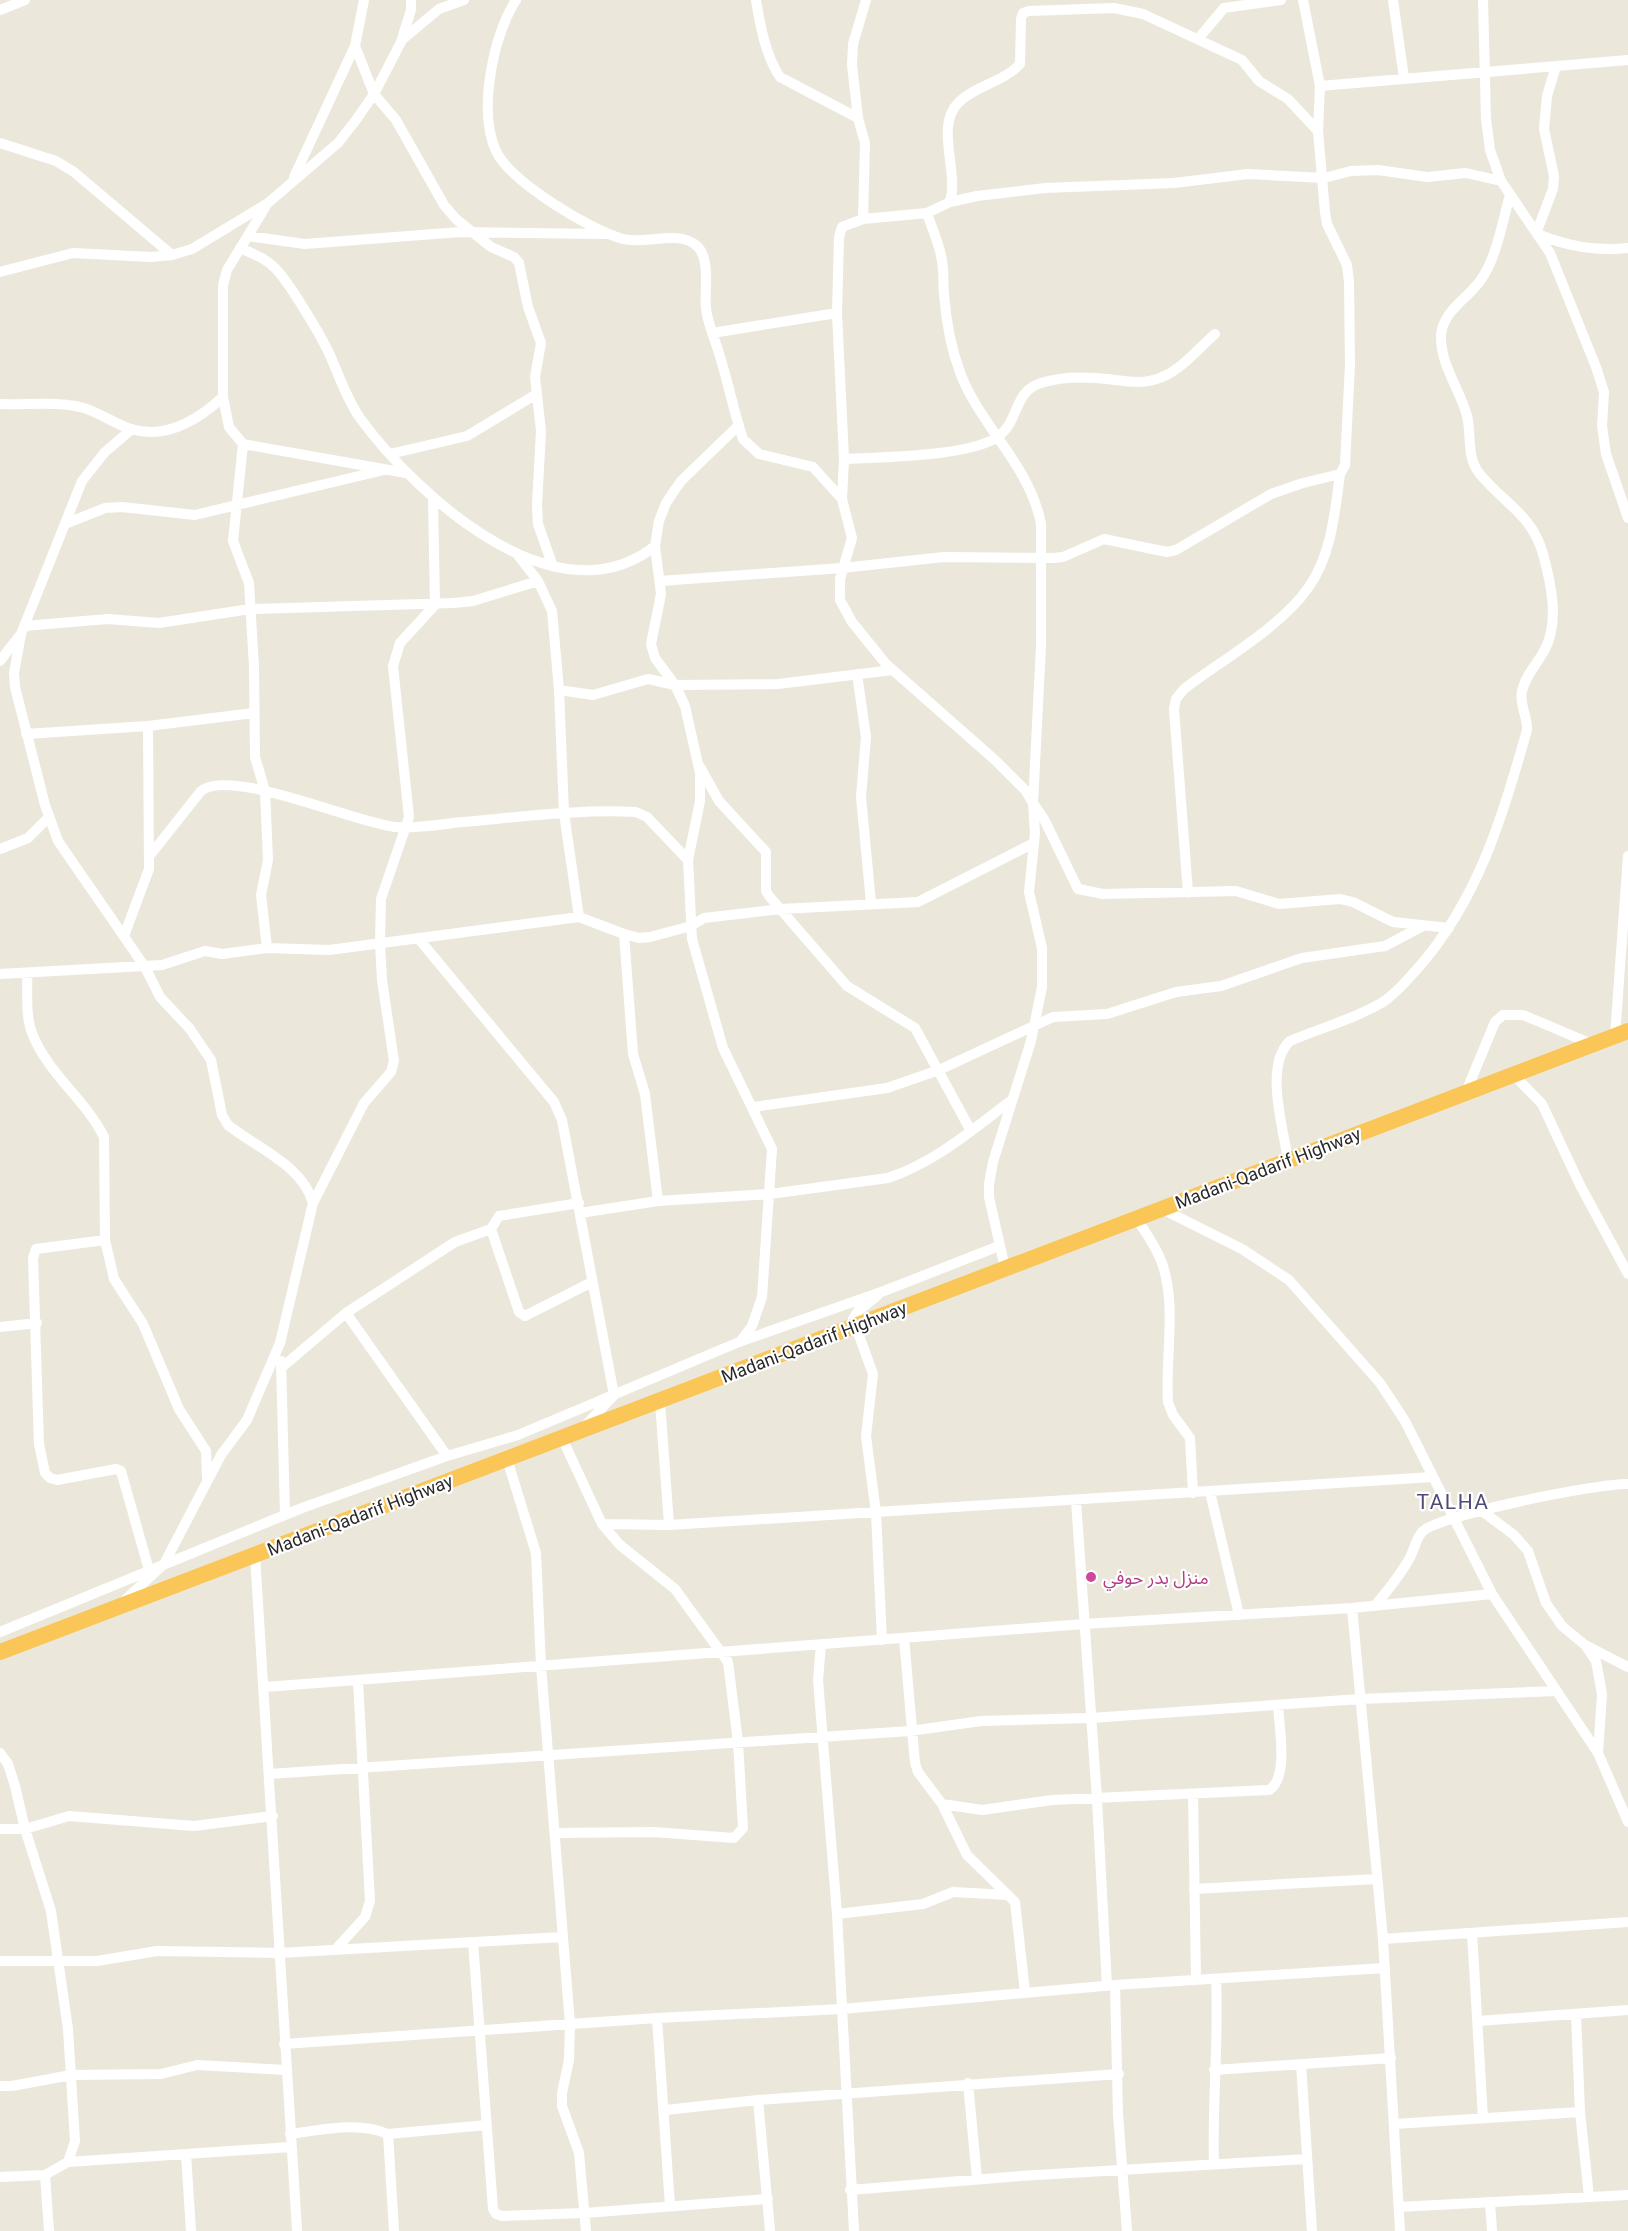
<svg xmlns="http://www.w3.org/2000/svg" width="1628" height="2231" font-family="Roboto,'Noto Sans Arabic',sans-serif">
<style>
.lines{fill:none;stroke-linecap:round;stroke-linejoin:round}
.minor{stroke:#fff;stroke-width:10}
.highway{stroke:#fac658;stroke-width:16}
.hotel-dot{fill:#d1479c;stroke:#fff;stroke-width:2}
.labels{text-anchor:middle;dominant-baseline:central;stroke-width:4.5;stroke-linejoin:round;paint-order:stroke}
.street-label{font-size:18px;fill:#292929;stroke:#fff}
.hotel-label{font-size:18px;fill:#b23c85;stroke:#fff;text-anchor:start}
.quarter-label{font-size:21px;letter-spacing:1.5px;fill:#4e4b78;stroke:#fff}
</style>
<rect width="100%" height="100%" fill="#ebe8db"/>
<g class="lines">
<path class="minor" d="M516 0C493 35 477 114 497 153 513 183 590 230 623 239 646 245 678 229 697 246 711 259 704 291 706 308 707 321 713 334 717 347 727 377 733 409 743 439L759 454 813 467 842 499
M756 0C760 25 766 57 780 77L858 118
M1393 0 1404 78
M1483 0 1486 119 1490 150 1501 181 1550 253 1596 367 1604 392 1602 426 1606 454 1628 518
M0 10 25 0
M403 39 439 9 464 0
M1198 39 1224 8 1281 0
M355 46 374 94 396 120 444 205 456 219 491 247 514 257 519 263 528 307 541 343 535 377 541 431 537 505 538 524 552 564
M1320 86 1628 60
M0 143 56 161 74 172 172 255
M294 177 355 46 364 0
M950 202C959 171 935 127 958 103 974 86 1004 82 1020 64L1021 19 1023 13 1029 11 1114 8 1143 14 1242 60 1259 81 1288 99 1318 131
M266 206 227 270 223 285V397L229 427 243 444 406 473
M927 213C932 229 940 245 942 261 944 272 943 283 944 294 946 321 951 349 961 375 982 428 1030 466 1041 524V646L1033 803 1044 819 1078 889 1103 894 1236 891 1279 904 1340 899 1353 902 1393 922 1449 928
M863 219 865 143 858 118 852 65 853 44 866 0
M1537 231 1553 189 1554 176 1544 129 1547 96 1556 66
M1540 235C1570 247 1596 251 1628 248
M248 236 305 244 460 232 605 234
M240 248C253 254 265 258 275 268 289 282 320 334 329 353 339 375 346 398 360 418 416 495 557 624 655 546
M0 272 73 253 151 257 172 255 192 249 268 203 338 143 356 120 374 94 401 42 411 10V0
M712 333 837 313
M0 404C27 405 58 401 84 408 100 413 115 424 131 429 166 440 199 419 223 397
M739 425 681 481 666 503 659 521 655 546 661 594 651 644 655 658 675 685 685 706 700 773V801L688 860 692 939 723 1048 772 1149 762 1297 752 1326 740 1342
M132 429 105 452 82 481 21 634 14 673 15 687 45 805 58 841 145 967 160 997 190 1029 211 1060 222 1115 228 1125C257 1148 303 1166 313 1203
M243 444 233 541 249 583 254 667 255 757 265 791 268 860 261 895 267 948
M390 454 467 436 535 395
M844 459C880 457 974 457 1000 435 1019 420 1014 391 1041 383 1057 378 1078 377 1095 378 1119 379 1139 387 1162 377 1182 369 1199 348 1215 334
M65 524 105 508 122 507 195 515 380 471
M517 554 538 581 552 611 559 690 564 813 579 917
M660 581 842 568 944 557 1053 558 1063 557 1104 539 1167 552 1176 550 1271 494 1303 483 1340 474 1345 465 1350 364 1349 282 1347 265 1327 224 1325 212 1318 131 1320 86 1303 0
M24 626 108 619 159 623 250 609 454 603 473 601 538 581
M0 661 20 635
M857 674 866 737 861 797 871 903
M559 690 593 695 648 679 675 685 778 684 893 670
M26 734 148 726 254 713
M700 767 719 801 766 852V891L769 896 847 986 915 1028 971 1131
M0 849 28 838 49 817
M151 854 201 791C230 767 355 823 395 827 417 829 441 824 463 822 520 817 579 809 636 812L647 817 688 860
M1188 893 1174 709 1176 699 1184 689C1222 660 1281 627 1308 588 1331 557 1335 512 1340 474
M624 934 633 1054 645 1094 658 1201
M124 936 149 869 148 726
M418 938 554 1102 562 1120 614 1395 585 1426
M27 973C28 992 25 1015 32 1033 47 1073 86 1100 104 1137L105 1240 114 1279 143 1324 179 1409 206 1451 207 1478
M0 974 162 965 205 951 222 954 267 948 329 950 579 917 624 934 639 938 650 937 691 926 704 918 781 909 918 902 1034 843
M1615 1036 1628 856
M1513 1074 1542 1104 1580 1185 1628 1274
M1466 1092 1495 1022 1503 1015H1523L1592 1044
M753 1107 887 1088 939 1070 1053 1017 1107 1014 1176 992 1221 986 1302 958 1385 946 1423 926
M1288 1160C1283 1127 1264 1065 1290 1041 1320 1028 1355 1019 1383 1002 1397 993 1407 980 1418 968 1478 900 1503 816 1527 730 1528 717 1519 705 1522 691 1525 676 1537 664 1544 651 1560 623 1551 583 1543 554 1532 514 1502 502 1479 473 1466 456 1472 436 1467 416 1460 389 1440 365 1441 335 1443 311 1468 298 1480 281 1497 258 1502 222 1510 195
M579 1203 499 1216 491 1229 519 1312 525 1316 592 1282
M1162 1209 1242 1249 1289 1280 1380 1383 1405 1421 1492 1594 1598 1753 1628 1822
M580 1213 658 1201 770 1194 888 1178C936 1162 973 1129 1013 1099
M1136 1218C1146 1233 1156 1246 1162 1263 1177 1306 1165 1357 1168 1402L1173 1415 1190 1438 1193 1493
M105 1240 36 1249 33 1258 39 1444 45 1473 50 1478 57 1480 116 1469 121 1471 149 1570
M1005 1268 989 1197V1184L993 1162 1031 1041 1042 987V948L1029 892 1035 833 1033 803 1025 790 995 760 886 664 852 622 840 600V579L852 538 842 499 844 459 837 313 839 237 842 227 863 219 927 213 950 202 977 196 1045 188 1174 183 1248 174 1324 178 1351 171 1378 170 1427 177 1466 173 1501 181
M877 1296 858 1311 853 1319 873 1374 866 1436 876 1513 882 1640
M346 1313 447 1456
M0 1327 37 1323
M281 1361 285 1515
M281 1368 346 1313 455 1242 491 1229
M660 1402 669 1525
M507 1459 536 1553 541 1666 570 2024 569 2060 562 2093V2106L579 2153 586 2231
M1210 1492 1239 1615
M1076 1501 1097 1799 1107 1986
M1482 1511 1514 1535 1528 1551 1546 1603 1562 1626 1585 1645 1596 1661 1602 1694 1598 1753
M602 1524 669 1525 1433 1477
M255 1555 297 2231
M125 1600 164 1564 221 1455 247 1420 280 1343 313 1203 364 1103 391 1072 394 1061 382 980 380 943 381 899 409 817 393 666 400 643 435 605 433 499
M1375 1606C1386 1592 1399 1577 1408 1561 1414 1552 1415 1540 1422 1532 1438 1515 1600 1483 1628 1484
M1352 1608 1383 1939 1400 2231
M0 1632 302 1508 447 1456 518 1435 739 1342 884 1291 999 1246
M904 1638 915 1763 918 1772 942 1804 967 1855 1015 1902 1025 1992
M821 1644 818 1680 837 1914 854 2231
M1585 1645 1628 1667
M265 1687 1084 1624 1352 1608 1492 1594
M0 1753 8 1764 15 1786 25 1829 51 1911 68 2029 75 2141 68 2162
M269 1774 910 1731 981 1721 1091 1718 1360 1699 1555 1691
M1193 1794 1196 1980
M942 1804 982 1810 1052 1800 1269 1790C1289 1779 1279 1726 1278 1705
M0 1829H25L69 1816 194 1826 273 1816
M556 1833 653 1832 734 1838 743 1828 738 1742 728 1662 675 1589 620 1545 602 1524 562 1438
M1194 1889 1377 1879
M837 1914 923 1904 953 1892 1008 1895
M1472 1933 1483 2118
M1383 1939 1628 1922
M473 1942 493 2209 496 2214 502 2216 585 2213 768 2199
M335 1950 365 1917 370 1901 358 1681
M0 1961H97L157 1951 279 1953 563 1937
M1115 1985 1118 2114 1127 2231
M1576 2014 1580 2112 1589 2197
M657 2018 670 2206
M1478 2021 1628 2010
M284 2044 657 2018 842 2009 1115 1985 1385 1968
M1301 2064 1312 2231
M1214 2070 1391 2058
M968 2083 977 2179
M0 2086H12L71 2075 161 2074 197 2065 286 2070
M665 2110 758 2100
M1395 2124 1580 2112
M290 2134C322 2130 358 2121 388 2134L394 2231
M388 2134 487 2125
M186 2154 191 2231
M1214 2164C1212 2102 1219 2040 1216 1979
M45 2175 49 2231
M0 2177 45 2175 68 2162 291 2147
M850 2190 1020 2176 1307 2159
M1490 2202 1492 2231
M1399 2207 1628 2195
M770 2231 758 2100 1119 2074"/>
<path class="highway" d="M0 1652C543 1446 1085 1237 1628 1031"/>
</g>
<circle class="hotel-dot" cx="1091" cy="1577" r="6"/>
<g class="labels">
<g class="street-label">
<text transform="translate(1268 1168) rotate(-21)">Madani-Qadarif Highway</text>
<text transform="translate(814 1342) rotate(-21)">Madani-Qadarif Highway</text>
<text transform="translate(360 1515) rotate(-21)">Madani-Qadarif Highway</text>
</g>
<g class="hotel-label">
<text x="1103" y="1577">منزل بدر حوفي</text>
</g>
<g class="quarter-label">
<text x="1453" y="1502">TALHA</text>
</g>
</g>
</svg>
